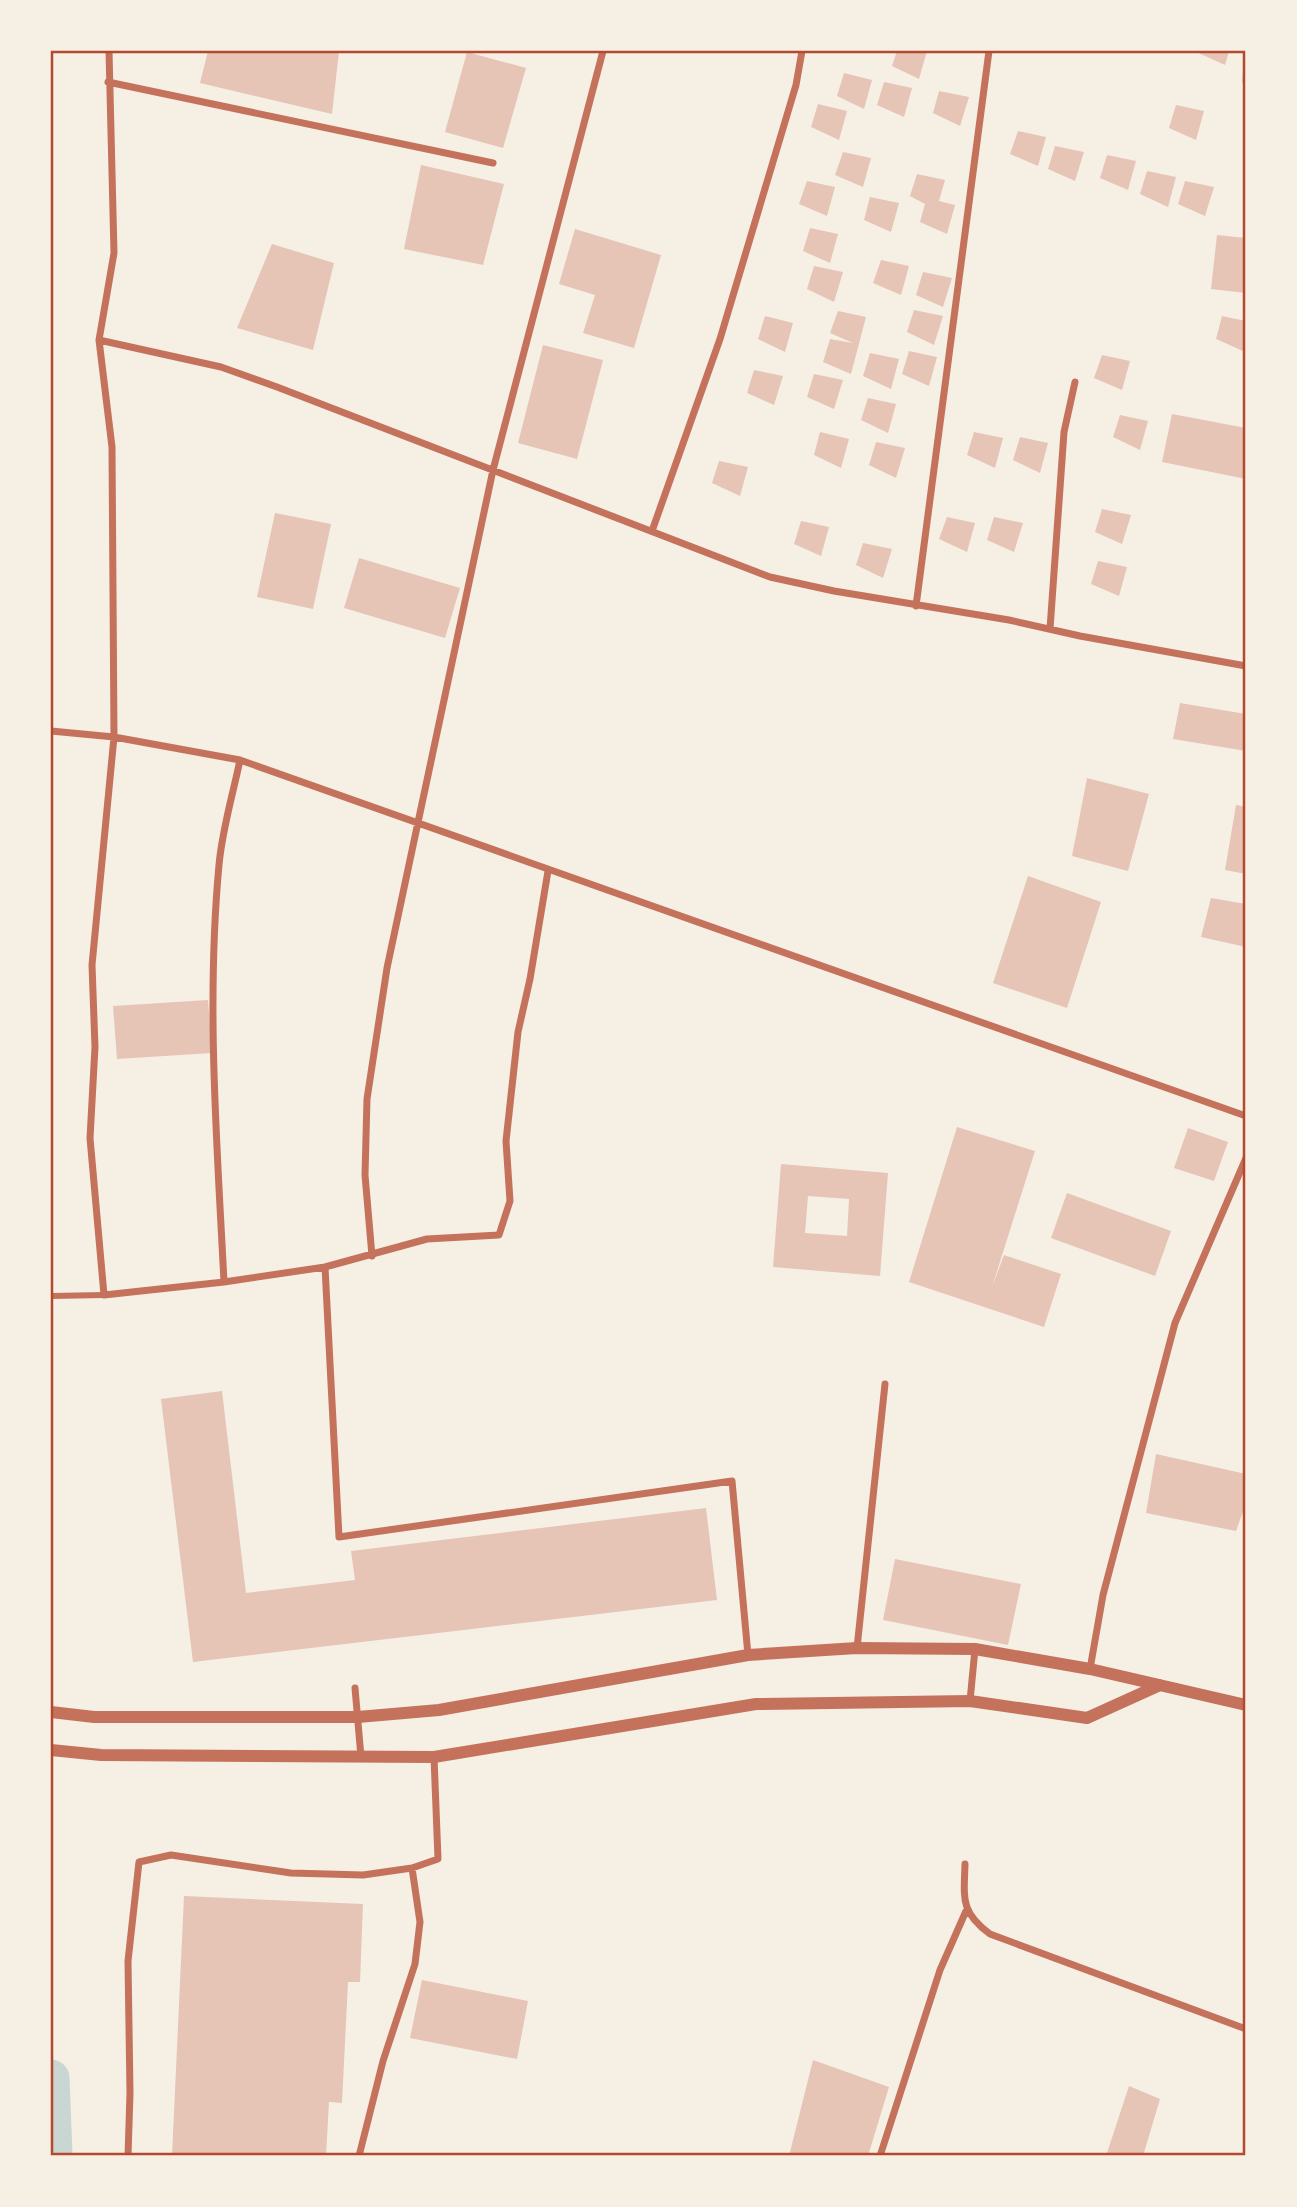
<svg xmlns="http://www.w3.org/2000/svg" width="1297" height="2207" font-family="'Source Sans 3',sans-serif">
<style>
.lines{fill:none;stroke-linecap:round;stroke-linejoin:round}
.canal{stroke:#c9d6d2;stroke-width:37}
.building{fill:#e6c5b7;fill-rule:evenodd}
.pedestrian{stroke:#c5725c;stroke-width:6}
.minor{stroke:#c5725c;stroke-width:7}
.tertiary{stroke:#c5725c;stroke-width:12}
.neatline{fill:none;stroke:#b5482f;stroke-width:2.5}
</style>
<rect width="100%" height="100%" fill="#f6efe4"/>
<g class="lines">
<path class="canal" d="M51 2078 54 2156"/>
</g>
<path class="building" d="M208 51H339L332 114 200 83Z
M897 51H927L919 79 892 66Z
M1194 51H1229L1225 65Z
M467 52 526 68 503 148 445 132Z
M1244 55H1246V83H1242Z
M844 73 872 80 864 109 837 96Z
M884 82 912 88 904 117 877 105Z
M939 91 969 97 960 126 933 113Z
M818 104 847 111 839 140 811 127Z
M1176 105 1204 111 1196 140 1169 128Z
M1018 131 1046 137 1038 166 1010 154Z
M1055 146 1084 152 1075 181 1048 169Z
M843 152 871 158 863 187 835 175Z
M1107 155 1136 161 1128 190 1100 178Z
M421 165 504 184 483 265 404 249Z
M1147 171 1176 177 1168 207 1140 194Z
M917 174 945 180 939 201 955 205 947 234 920 222 925 204 910 196Z
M807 181 835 187 827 216 799 204Z
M1185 181 1214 187 1205 216 1178 204Z
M870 197 899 203 891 232 864 220Z
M810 228 838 234 830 263 803 251Z
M575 229 661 255 634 348 583 333 595 295 559 284Z
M1217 235 1246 238V293L1211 289Z
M272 244 334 263 313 350 237 328Z
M881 260 909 266 901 295 873 283Z
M814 266 843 272 834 302 807 289Z
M923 272 952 278 943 307 916 295Z
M914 310 943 316 934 345 907 332Z
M838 311 866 317 851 374 823 362 830 339 853 343 830 333Z
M765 316 793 323 785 352 758 339Z
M1222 316 1246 321V340L1243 351 1216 339Z
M543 345 603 360 577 459 518 443Z
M909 351 937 357 929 386 902 374Z
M870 353 899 359 891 389 863 376Z
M1102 355 1130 361 1122 390 1094 378Z
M754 370 783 376 774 405 747 393Z
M814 374 843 380 834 409 807 397Z
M868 398 896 404 888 433 861 420Z
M1172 414 1246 428V479L1162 462Z
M1120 415 1148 421 1140 450 1113 437Z
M820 432 849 439 841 468 814 455Z
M974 432 1003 438 995 468 967 455Z
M1020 437 1048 443 1040 473 1013 460Z
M876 442 905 448 896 478 869 465Z
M719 461 748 467 740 496 712 483Z
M1102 509 1131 515 1122 544 1095 532Z
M275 513 331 524 313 609 257 597Z
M947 517 975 523 967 552 939 539Z
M994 517 1023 523 1014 552 987 540Z
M801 521 829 527 821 556 794 544Z
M863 543 892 549 883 578 856 565Z
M359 558 460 588 445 638 344 608Z
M1098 561 1127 567 1119 596 1091 584Z
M1180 703 1246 714V751L1173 739Z
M1087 778 1149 794 1128 871 1072 856Z
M1236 805 1246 807V874L1225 870Z
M1028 876 1101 902 1067 1008 993 983Z
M1211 898 1246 904V947L1201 937Z
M208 1000 212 1053 117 1059 113 1006Z
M957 1127 1035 1151 992 1287 1004 1255 1061 1274 1044 1327 909 1282Z
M1188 1128 1228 1142 1214 1181 1174 1168Z
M781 1164 888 1173 880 1276 773 1267ZM808 1196 849 1199 847 1236 805 1233Z
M1067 1193 1171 1231 1155 1276 1051 1238Z
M222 1391 246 1593 355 1580 351 1551 706 1508 717 1600 193 1662 161 1399Z
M1156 1454 1246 1474V1503L1236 1531 1146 1513Z
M895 1559 1021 1584 1008 1645 883 1620Z
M184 1896 363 1904 360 1982H348L342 2103 329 2102 326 2156H172Z
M422 1980 528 2001 517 2059 410 2038Z
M813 2060 889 2087 868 2156H789Z
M1129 2086 1160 2099 1143 2156H1106Z"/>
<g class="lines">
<path class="pedestrian" d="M51 1296 104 1295"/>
<path class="minor" d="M109 51 114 253 99 340 112 447 114 737 92 965 95 1047 90 1138 104 1295 224 1282 325 1267 427 1239 499 1235 510 1201 506 1141 518 1032 530 979 548 871
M108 82 493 163
M99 340 221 367 277 387 770 577 834 591 1009 620 1080 636 1246 666
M652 531 720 339 796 85 802 51
M916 606 989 51
M1050 629 1064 432 1075 382
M51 731 114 737 240 760 1246 1116
M372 1256 365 1175 367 1099 387 968 493 470 603 51
M325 1267 339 1537 732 1481 748 1655
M224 1282C217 1143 206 1004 219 865 222 830 233 794 240 760
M857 1648 885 1384
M1090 1669 1103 1595 1175 1323 1246 1158
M355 1688 361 1757
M970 1701 975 1649
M965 1864C964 1898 960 1912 990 1934L1246 2029
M128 2156 130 2093 128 1961 139 1862 171 1855 291 1873 363 1875 412 1868 438 1859 434 1757
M359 2156 383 2061 415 1964 420 1922 412 1868
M880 2156 940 1970 966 1911"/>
<path class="tertiary" d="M51 1712 94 1717H358L439 1710 748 1655 857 1648 975 1649 1090 1669 1246 1705
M51 1750 101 1755 434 1757 756 1704 970 1701 1087 1718 1160 1685"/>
</g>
<rect width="1297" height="2207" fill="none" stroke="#f6efe4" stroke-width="105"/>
<rect x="52" y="52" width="1192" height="2102" class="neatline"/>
</svg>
